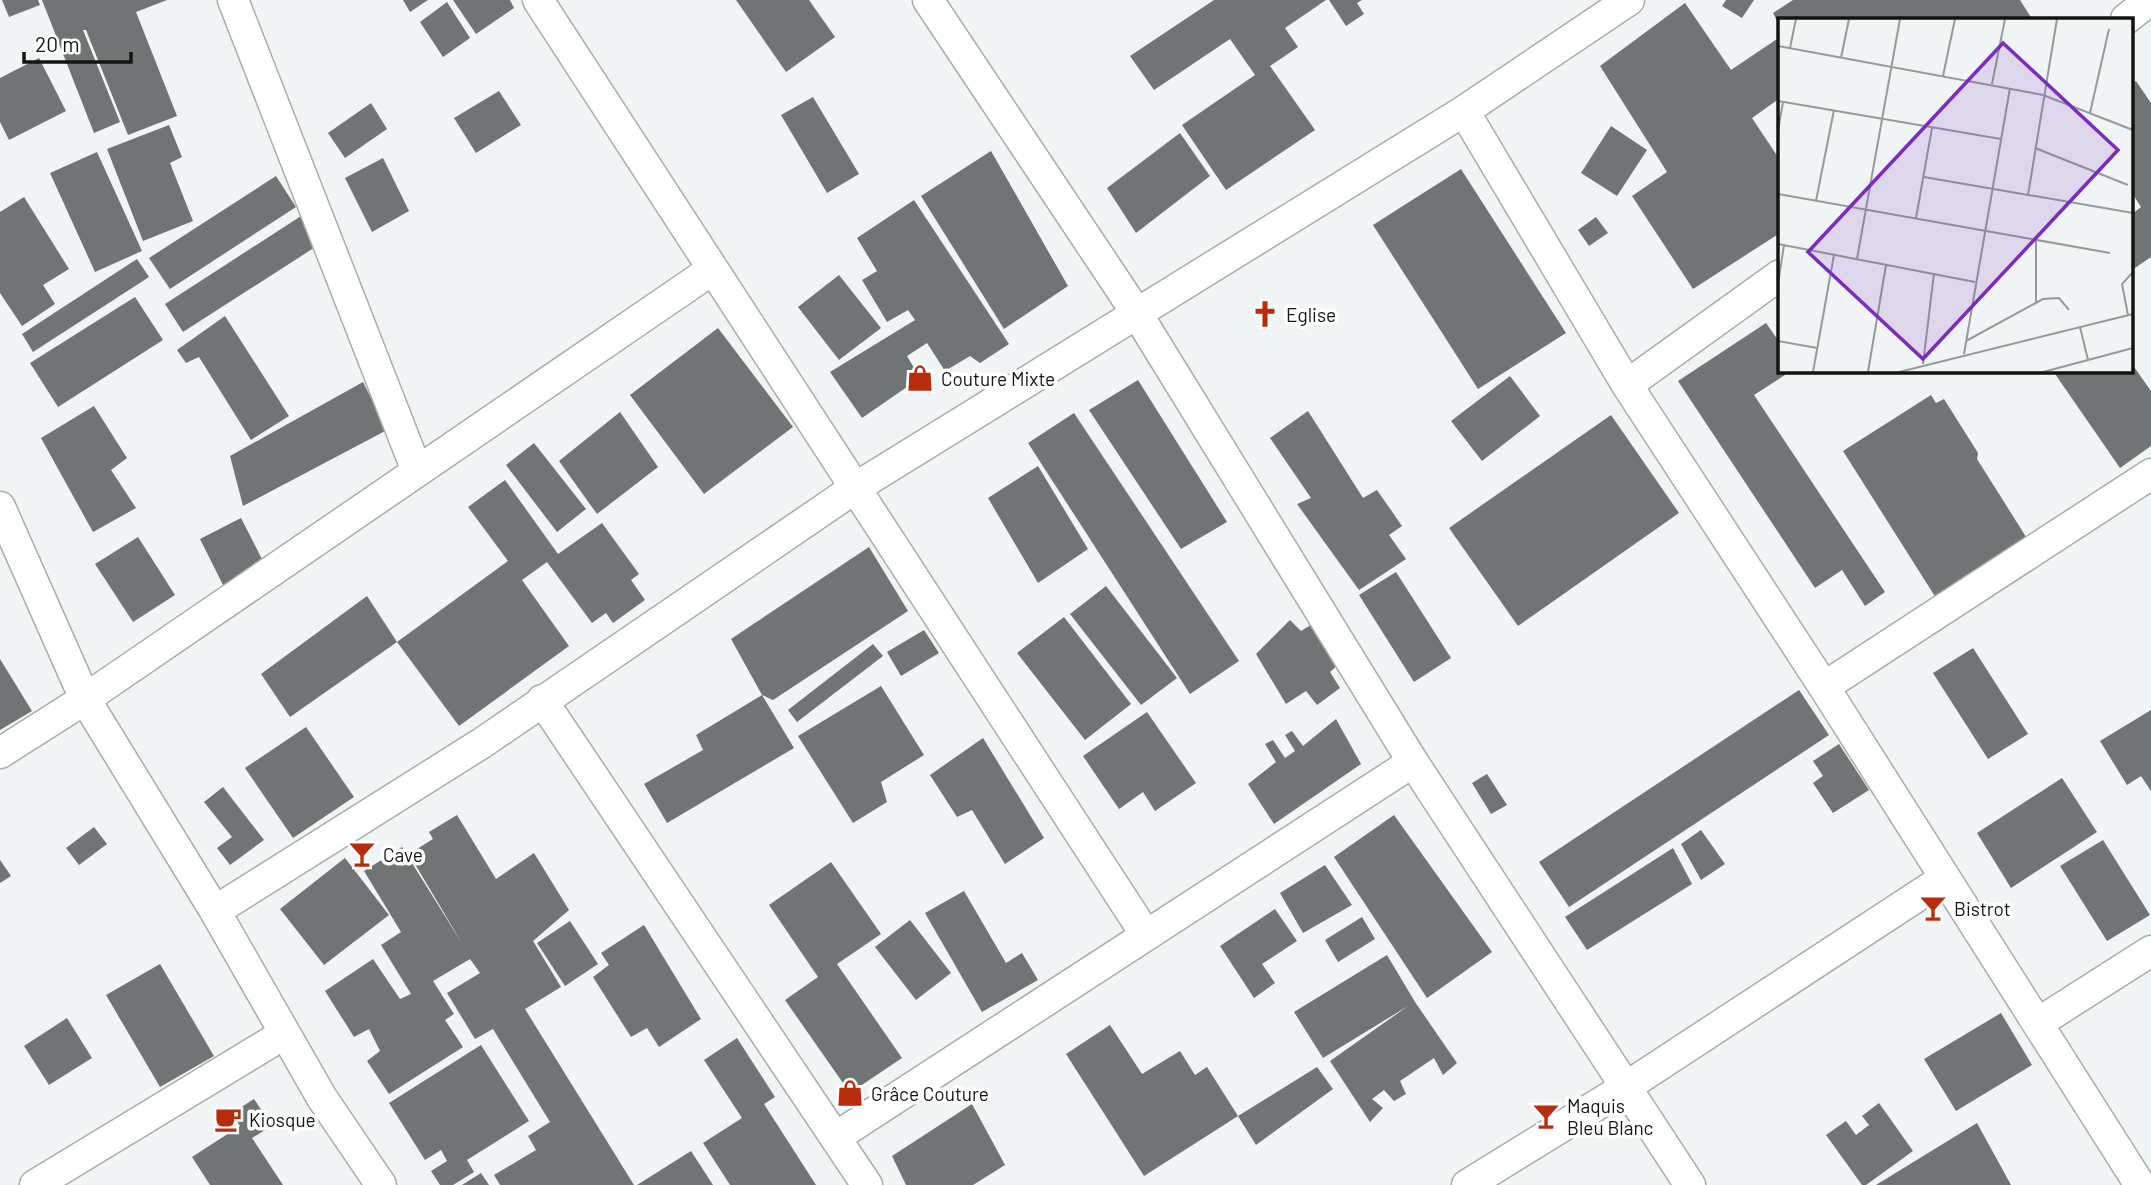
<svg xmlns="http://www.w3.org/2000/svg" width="2151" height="1185" font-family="Barlow,sans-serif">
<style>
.building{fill:#707474}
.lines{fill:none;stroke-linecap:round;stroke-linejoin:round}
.minor-casing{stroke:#a9acad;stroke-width:33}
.minor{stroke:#fff;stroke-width:30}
.labels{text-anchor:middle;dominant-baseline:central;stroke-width:7;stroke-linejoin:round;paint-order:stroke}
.poi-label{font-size:19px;fill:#121414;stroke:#fff;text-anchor:start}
.inset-road{fill:none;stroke:#979a9a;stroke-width:2}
.view{fill:#7b2cbf;fill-opacity:0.15;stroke:#7b2cbf;stroke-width:3.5}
.inset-edge{fill:none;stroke:#121414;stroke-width:3.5}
</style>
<rect width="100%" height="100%" fill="#f0f4f4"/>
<path class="building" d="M2 0H38L40 5 9 17Z
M42 0H167L136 12 177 116 128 135 86 30H83L120 122 94 133Z
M403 0H428L410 12Z
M453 0H510L514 8 476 34Z
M736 0H809L835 37 786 72Z
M1214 0H1326L1285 28 1298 47 1270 66 1315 130 1226 190 1182 125 1255 75 1230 39 1154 90 1130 56Z
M1329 0H1362L1357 3 1364 14 1346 26Z
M1726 0H1754L1742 18 1722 6Z
M1793 0H2020L2032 19H1780V27L1773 13Z
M447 2 470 38 443 57 420 22Z
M1685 3 1731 70 1780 37V98L1752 118 1780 160V233L1693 289 1632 196 1667 172 1600 66Z
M39 58 66 111 9 140 0 122V78Z
M2136 81 2151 103V257L2132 270V214L2141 207 2132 193V84Z
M499 91 521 125 476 153 454 118Z
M813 97 859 174 827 193 781 115Z
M371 103 387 129 345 158 328 133Z
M169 125 182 157 170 163 193 221 143 241 107 149Z
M1611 126 1647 150 1617 196 1581 173Z
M1180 133 1210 176 1136 233 1107 188Z
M991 151 1068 286 1004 329 921 196Z
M97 152 142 251 95 272 50 173Z
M383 158 409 211 372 232 345 178Z
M1461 169 1566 333 1478 389 1373 225Z
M276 176 296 207 170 289 149 258Z
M24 197 69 269 43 285 55 304 22 326 0 293V212Z
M914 200 1009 344 980 363 970 356 945 371 927 343 907 356 920 378 862 418 830 372 915 320 908 310 887 322 862 280 877 271 857 238Z
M301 216 320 244 183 332 165 304Z
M1596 217 1608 233 1589 246 1578 230Z
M137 259 149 277 33 352 22 334Z
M839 275 881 328 839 360 798 307Z
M135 297 163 340 58 407 30 363Z
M225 316 289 416 251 440 199 357 186 363 177 350Z
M1766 323 1780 343V371H1791L1754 395 1885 592 1865 606 1842 570 1815 588 1678 381Z
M718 328 793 427 704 494 630 395Z
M2132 364 2151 391V446L2120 468 2053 371H2132Z
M1510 376 1540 416 1482 461 1451 421Z
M1138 380 1227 522 1181 549 1089 410Z
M363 382 387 430 243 506 230 456Z
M1931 395 1936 403 1944 399 1978 453 1977 459 2028 540 1936 598 1843 451Z
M94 406 127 458 111 470 136 508 93 532 41 438Z
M1308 411 1363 498 1377 490 1402 526 1389 535 1406 559 1359 590 1297 504 1311 498 1270 438Z
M620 412 658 467 597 514 559 461Z
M1074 413 1239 661 1190 694 1028 443Z
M1611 415 1679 513 1518 626 1449 528Z
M534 443 586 509 557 532 506 465Z
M1038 466 1088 549 1038 583 988 498Z
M505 480 558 554 602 523 639 574 631 580 645 600 613 623 606 613 592 623 547 562 522 580 569 646 459 726 397 642 508 561 468 507Z
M241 518 264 563 223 585 200 539Z
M138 537 175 595 133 622 95 564Z
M869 547 908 611 773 700 762 695 794 748 667 823 644 784 703 750 696 735 762 695 731 639Z
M1396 572 1451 658 1414 682 1359 595Z
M1106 586 1177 678 1141 705 1070 614Z
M367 596 397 642 290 717 261 674Z
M1064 617 1131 704 1085 740 1017 653Z
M1290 620 1301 631 1314 623 1339 664 1330 672 1340 688 1317 705 1306 691 1286 704 1256 654Z
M924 630 939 653 901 676 887 652Z
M873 644 883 656 797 722 788 710Z
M1973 648 2028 734 1988 759 1933 673Z
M0 659 32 711 0 730Z
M881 686 924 755 881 782 887 802 853 823 798 736Z
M1799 690 1829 735 1569 907 1539 862Z
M2151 710V791L2141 776 2127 785 2100 741Z
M1147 712 1196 783 1155 811 1143 792 1119 809 1083 756Z
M1336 719 1361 764 1274 824 1248 784 1276 762 1265 744 1273 740 1285 758 1295 751 1285 735 1292 731 1303 746Z
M306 727 354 797 293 838 245 768Z
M983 738 1044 838 1005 864 972 810 957 817 930 775Z
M1839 744 1869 790 1833 813 1813 783 1823 776 1813 761Z
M1487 774 1507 805 1491 814 1472 783Z
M2062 778 2097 832 2011 888 1977 833Z
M223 787 264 840 230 865 217 848 232 837 204 802Z
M457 815 496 879 534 853 569 910 533 941 561 987 525 1009 634 1185H500L494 1175 536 1150 528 1136 550 1122 493 1029 475 1039 447 993 480 973 470 959 433 981 454 1014 445 1020 463 1047 389 1094 367 1061 380 1051 369 1029 354 1037 325 991 373 959 400 999 411 994 381 945 401 932 364 871 402 847 463 945 409 854 433 839 429 832Z
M1394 815 1492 952 1427 998 1334 857Z
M94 827 107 844 79 865 66 848Z
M1701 830 1725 864 1701 880 1681 844Z
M2103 840 2150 915 2107 941 2060 866Z
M1673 848 1692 884 1587 950 1565 917Z
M345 858 389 915 324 965 280 909Z
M0 860 11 876 0 883Z
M831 862 881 934 837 964 902 1058 850 1093 785 1000 818 977 769 905Z
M1325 865 1352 905 1303 933 1280 893Z
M964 891 1006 963 1022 953 1038 980 982 1012 925 913Z
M1275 909 1297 941 1262 964 1275 983 1254 998 1220 946Z
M1362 917 1375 939 1338 962 1325 940Z
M910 920 951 973 916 1000 875 947Z
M570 921 598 964 565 986 537 943Z
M644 925 701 1019 659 1047 647 1028 631 1037 593 977 609 965 601 953Z
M1387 955 1415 1002 1457 1063 1443 1075 1434 1058 1400 1081 1406 1094 1394 1101 1384 1090 1372 1099 1383 1108 1370 1122 1330 1061 1408 1006 1323 1058 1294 1012Z
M160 964 214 1056 160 1087 106 995Z
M2001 1013 2032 1065 1956 1111 1924 1059Z
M67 1018 92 1058 49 1085 24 1046Z
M1110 1025 1142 1074 1180 1051 1195 1075 1207 1067 1238 1116 1144 1176 1066 1054Z
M737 1038 775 1097 764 1104 816 1185H730L703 1143 742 1118 704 1060Z
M481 1045 529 1121 467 1160 474 1172 453 1185H440L431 1171 447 1161 441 1150 425 1160 389 1103Z
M1317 1067 1333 1089 1256 1145 1238 1116Z
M254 1099 272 1126 252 1138 283 1185H210L192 1157 240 1126 232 1113Z
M1879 1103 1913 1151 1866 1185H1862L1826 1135 1846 1121 1856 1135 1869 1125 1862 1116Z
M972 1104 1005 1165 973 1185H906L892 1156Z
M1977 1123 2011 1185H1876Z
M691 1151 713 1185H637Z
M481 1173 489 1185H462Z"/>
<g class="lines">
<defs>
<path id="minor" d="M233 0 417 471
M538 0 1146 935
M928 0 1136 312 1413 762 1690 1185
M2126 19 2150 0
M1464 111 1627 385 1824 687 2140 1185
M1627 385 1780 275
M0 507 85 699 215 911 322 1098 381 1185
M1824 687 2151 474
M542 700 867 1185
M0 753 85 699 713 269
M215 911 482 743 855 488 1464 111 1629 0
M2038 1023 2151 951
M836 1137 1413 762
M35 1185 284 1034
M1467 1185 1626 1087 1945 878"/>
</defs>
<use href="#minor" class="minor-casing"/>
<use href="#minor" class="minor"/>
</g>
<defs>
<symbol id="church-bare" viewBox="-9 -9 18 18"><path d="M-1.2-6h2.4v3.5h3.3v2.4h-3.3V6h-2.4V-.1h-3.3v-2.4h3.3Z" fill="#b82d0c" stroke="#fff" stroke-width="2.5" paint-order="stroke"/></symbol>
<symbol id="shop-bare" viewBox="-9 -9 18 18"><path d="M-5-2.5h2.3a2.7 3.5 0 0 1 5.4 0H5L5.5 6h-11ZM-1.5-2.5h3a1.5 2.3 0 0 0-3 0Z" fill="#b82d0c" stroke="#fff" stroke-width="2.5" paint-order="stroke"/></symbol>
<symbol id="bar-bare" viewBox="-9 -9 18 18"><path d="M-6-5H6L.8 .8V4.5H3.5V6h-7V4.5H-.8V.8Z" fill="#b82d0c" stroke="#fff" stroke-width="2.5" paint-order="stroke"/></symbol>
<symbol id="cafe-bare" viewBox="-9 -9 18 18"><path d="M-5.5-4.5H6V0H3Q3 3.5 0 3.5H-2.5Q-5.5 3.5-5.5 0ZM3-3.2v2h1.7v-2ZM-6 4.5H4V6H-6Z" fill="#b82d0c" stroke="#fff" stroke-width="2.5" paint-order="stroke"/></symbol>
</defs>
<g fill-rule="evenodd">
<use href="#church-bare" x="1246" y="295" width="38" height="38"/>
<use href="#shop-bare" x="901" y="359" width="38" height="38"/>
<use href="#bar-bare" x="343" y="835" width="38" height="38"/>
<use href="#bar-bare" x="1914" y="889" width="38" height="38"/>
<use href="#shop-bare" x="831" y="1074" width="38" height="38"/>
<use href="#bar-bare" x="1527" y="1097" width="38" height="38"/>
<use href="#cafe-bare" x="209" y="1100" width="38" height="38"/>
</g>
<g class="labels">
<g class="poi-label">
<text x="1286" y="314">Eglise</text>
<text x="941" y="378">Couture Mixte</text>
<text x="383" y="854">Cave</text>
<text x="1954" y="908">Bistrot</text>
<text x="871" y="1093">Grâce Couture</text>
<text x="1567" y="1105">Maquis<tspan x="1567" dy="22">Bleu Blanc</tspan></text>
<text x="249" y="1119">Kiosque</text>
</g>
</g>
<g transform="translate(1778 18)">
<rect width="355" height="355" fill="#f0f4f4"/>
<path class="inset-road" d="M0 28 265 77 355 112M12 30 18 1M63 40 71 1M165 58 177 1M214 66 227 1M0 83 223 121M312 95 331 11M0 113 5 84M257 130 350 167M146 159 355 195M0 176 332 235M250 177 279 1M38 183 56 92M138 200 154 110M0 226 197 264M79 241 122 1M0 266 6 227M258 284V223M350 297 344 266 355 254M302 309 310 342M0 323 39 330M188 323 265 281 281 280 291 292M186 336 232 70M145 346 156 255M35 354 56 237M90 354 108 247M121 354 355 296M265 354 355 330"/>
<path class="view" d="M225 25 340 132 145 341 30 234Z"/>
<rect width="355" height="355" class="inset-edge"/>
</g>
<path d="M24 52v10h107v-10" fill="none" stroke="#121414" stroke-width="3.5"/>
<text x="35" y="52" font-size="21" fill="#121414" stroke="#ffffff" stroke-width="5" paint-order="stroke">20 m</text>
</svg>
